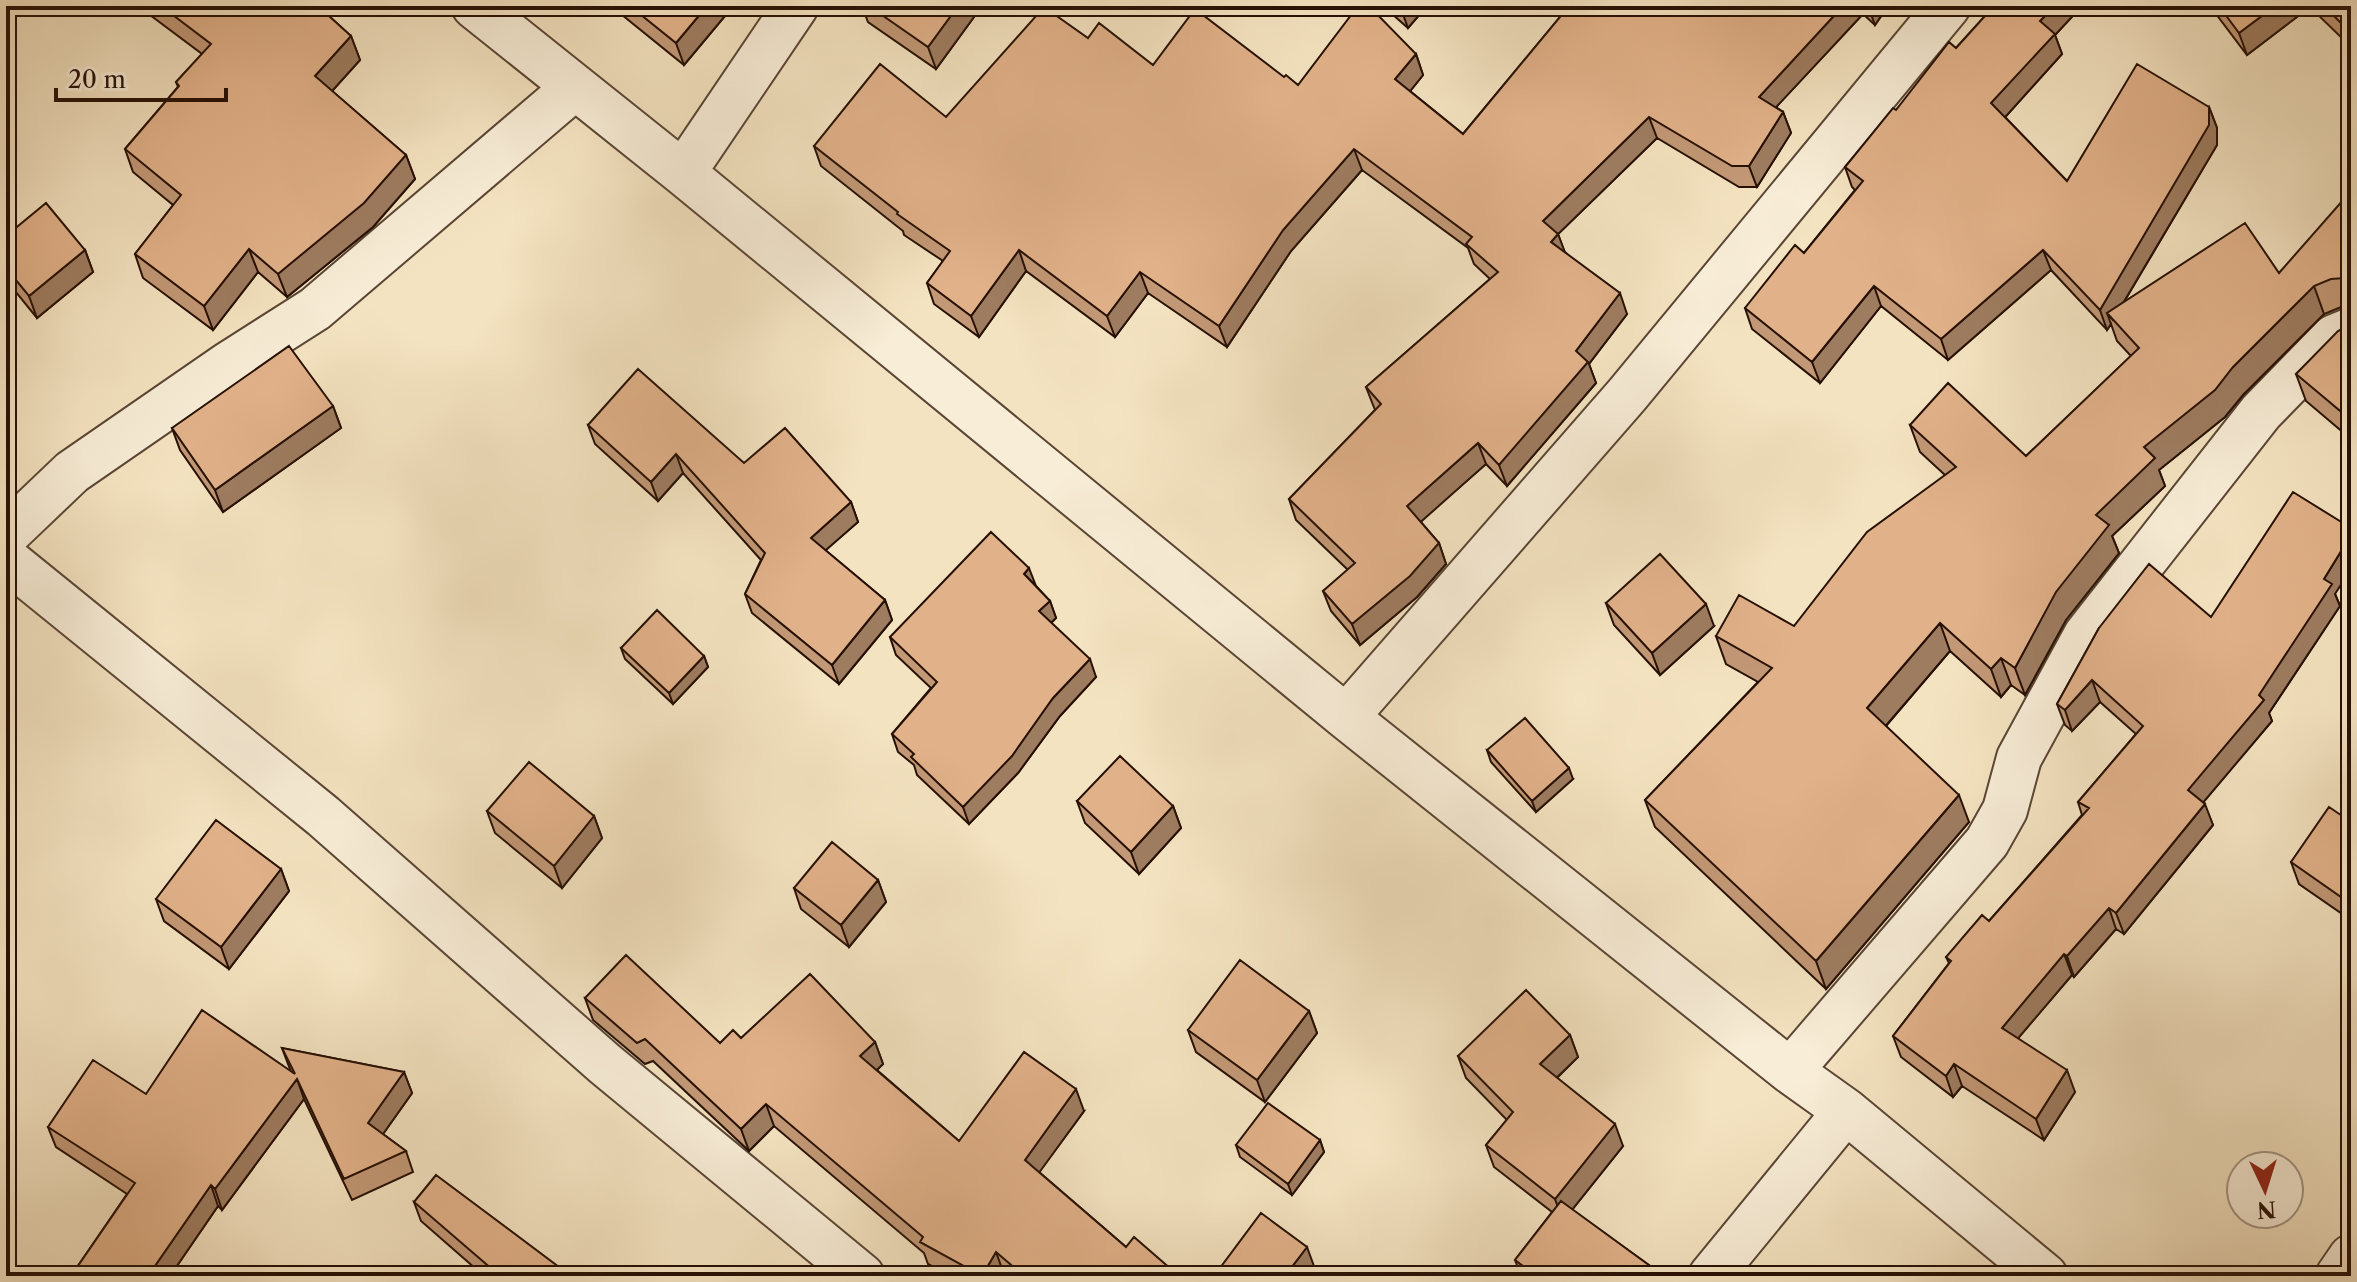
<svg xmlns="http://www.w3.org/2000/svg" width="2357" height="1282" font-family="'Libre Caslon Text',serif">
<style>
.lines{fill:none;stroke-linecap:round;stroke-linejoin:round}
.street-casing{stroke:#5a4534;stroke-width:48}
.street{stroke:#f8edd7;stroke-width:44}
.wall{fill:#c29876;stroke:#261005;stroke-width:2}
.shaded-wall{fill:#9e7c60;stroke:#261005;stroke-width:2}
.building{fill:#e1b189;stroke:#261005;stroke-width:2}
</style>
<rect width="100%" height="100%" fill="#f4e3c1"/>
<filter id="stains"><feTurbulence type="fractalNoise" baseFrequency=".0025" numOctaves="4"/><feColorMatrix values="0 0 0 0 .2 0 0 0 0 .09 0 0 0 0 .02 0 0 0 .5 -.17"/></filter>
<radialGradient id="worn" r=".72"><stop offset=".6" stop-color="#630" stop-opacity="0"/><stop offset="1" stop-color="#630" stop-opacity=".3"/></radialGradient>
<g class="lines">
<defs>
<path id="street" d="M474 6 683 173 1346 717 1790 1071 1846 1111 2045 1276
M683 173 796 6
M6 535 72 472 227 365 315 309 574 88
M6 559 323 816 605 1064 862 1276
M1346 717 1627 395 1948 6
M1790 1071 1987 842 2005 810 2019 758 2086 635 2261 412 2334 337 2351 330
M1711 1276 1846 1111
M2338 1276 2351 1257"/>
</defs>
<use href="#street" class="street-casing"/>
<use href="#street" class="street"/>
</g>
<path class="wall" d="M48 6H67L59 15Z
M138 6H318L351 36 360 60 332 91 406 155 415 179 373 227 287 297 258 272 213 330 143 278 135 254 173 205 133 172 125 149 178 87 176 82 202 54Z
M570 6H589L579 15Z
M611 6H729L730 10 684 65Z
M862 6H982L936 69 868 22Z
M1383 6H1427L1408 28Z
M1560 6H1888L1875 25 1863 14 1776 107 1783 112 1791 133 1757 187H1739L1657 138 1558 234 1564 251 1627 314 1589 364 1596 383 1507 486 1486 464 1420 521 1439 543 1446 564 1417 597 1360 645 1331 611 1323 591 1348 570 1296 520 1289 499 1375 410 1366 387 1490 279 1474 264 1468 248 1362 170 1291 251 1227 347 1148 293 1115 337 1026 271 979 337 934 304 927 283 943 261 904 235 903 231 821 166 814 146 946 117 1088 38 1153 65 1284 77 1298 85 1416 54 1423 75 1410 91 1463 134 1566 10Z
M1994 6H2082L2055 35 2062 54 2005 117 2067 181 2209 107 2217 128V145L2124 302 2279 273 2351 205V306L2341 307 2324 314 2243 395 2225 417 2159 470 2165 486 2112 536 2119 553 2066 620 2025 695 2011 685 2001 697 1950 651 1886 726 1969 822 1826 989 1655 827 1645 800 1758 682 1726 664 1716 636 1794 626 1945 475 1920 452 1910 425 2026 456 2131 356 2117 341 2111 324 2107 330 2051 270 1948 360 1881 306 1820 383 1752 329 1745 308 1804 253 1855 190 1852 187 1845 167 1896 110 1956 48Z
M2210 6H2351V47L2310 7 2247 55Z
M6 236 85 250 93 272 37 318 6 280Z
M2351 324V439L2306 401 2296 374Z
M333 406 341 428 223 512 180 450 172 428Z
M588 425 744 463 851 502 858 522 825 550 885 600 892 620 839 684 752 613 745 594 761 560 683 473 658 501 595 444Z
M1036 586 1050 601 1056 618 1051 623 1096 677 1060 716 1018 773 969 824 917 775 914 765 898 752 892 734 931 688 896 655 890 637Z
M2335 594 2340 606 2269 713 2272 721 2203 802 2213 825 2124 934 2116 929 2074 977 2072 975 2018 1038 2075 1092 2044 1140 1962 1086 1953 1097 1901 1057 1893 1036 1949 963 1946 957 1989 921 2082 815 2078 802 2136 734 2100 702 2072 731 2065 725 2057 704 2099 628 2211 617Z
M1606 603 1714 626 1660 675 1614 625Z
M621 648 704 656 708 667 673 704 625 659Z
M1487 750 1573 779 1536 812 1491 762Z
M1077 801 1173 806 1181 828 1139 874 1085 823Z
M487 811 594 816 602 838 562 888 495 833Z
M2351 822V920L2299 884 2291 862Z
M281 869 289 891 229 969 164 921 156 899Z
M878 880 886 902 849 947 801 909 794 888Z
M585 998 720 1043 741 1038 875 1042 883 1064 877 1070 959 1141 1084 1111 1039 1172 1126 1247 1179 1276H1006L1004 1274 1003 1276H950L928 1264 924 1253 774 1126 749 1151 653 1061 645 1064 593 1020Z
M1309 1011 1317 1033 1265 1102 1196 1052 1188 1030Z
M1570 1035 1578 1057 1557 1078 1623 1146 1572 1210 1664 1276H1521L1515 1260 1552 1212 1494 1167 1486 1145 1507 1120 1466 1078 1458 1056Z
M282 1048 404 1072 412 1093 383 1134 406 1151 413 1172 352 1200 304 1099 222 1210 218 1206 170 1276H71L127 1194 56 1147 48 1127 146 1094 291 1072Z
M1320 1140 1324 1152 1292 1195 1240 1157 1236 1145Z
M414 1202 571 1276H484L421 1221Z"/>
<path class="shaded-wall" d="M55 6H67L59 15Z
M576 6H589L579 15Z
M707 6H729L730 10 684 65 676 43Z
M958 6H982L936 69 928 47Z
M1400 6H1427L1408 28Z
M1843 6H1861L1863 14 1766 118 1759 97Z
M1868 6H1888L1875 25Z
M2055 6H2082L2055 35 2062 54 1999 124 1991 103 2040 21Z
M2275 6 2310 7 2247 55 2239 33Z
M351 36 360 60 324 100 315 76Z
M1416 54 1423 75 1403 100 1395 79Z
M2209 107 2217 128V145L2113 320 2107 313 2111 324 2107 330 2100 310Z
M1783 112 1791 133 1757 187 1749 166Z
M1649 117 1657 138 1550 242 1543 221Z
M1354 149 1362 170 1291 251 1227 347 1219 326 1283 230Z
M406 155 415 179 373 227 287 297 278 274Z
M1558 234 1566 255 1551 242Z
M249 249 258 272 213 330 204 306Z
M85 250 93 272 37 318 29 296Z
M1019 250 1026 271 979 337 971 316Z
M2043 250 2051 270 1948 360 1941 339Z
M1140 272 1148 293 1115 337 1107 316Z
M1874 286 1881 306 1820 383 1812 362Z
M2314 286 2324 314 2243 395 2225 417 2159 470 2165 486 2112 536 2119 553 2066 620 2025 695 2015 668 2096 515 2144 447 2233 367Z
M1620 293 1627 314 1589 364 1596 383 1507 486 1499 465 1576 351Z
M333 406 341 428 223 512 215 490Z
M1478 443 1486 464 1415 527 1407 506Z
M676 454 683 473 658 501 651 482Z
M851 502 858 522 818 557 811 538Z
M2351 535V569L2335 594 2340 606 2269 713 2272 721 2196 811 2188 790 2259 695 2324 579Z
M1439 543 1446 564 1417 597 1360 645 1352 624Z
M1029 568 1036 586 1024 574Z
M885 600 892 620 839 684 832 665Z
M1050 601 1056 618 1045 629 1039 611Z
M1706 604 1714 626 1660 675 1652 653Z
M1940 623 1950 651 1877 736 1867 708Z
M704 656 708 667 673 704 669 693Z
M2001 658 2011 685 2001 697 1991 669Z
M1090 659 1096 677 1060 716 1018 773 969 824 963 807 1053 698Z
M2092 680 2100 702 2072 731 2065 710Z
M1569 768 1573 779 1536 812 1532 801Z
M1959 795 1969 822 1826 989 1816 961Z
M2205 804 2213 825 2124 934 2116 913Z
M1173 806 1181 828 1139 874 1131 852Z
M594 816 602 838 562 888 554 866Z
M281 869 289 891 229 969 221 947Z
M878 880 886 902 849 947 841 925Z
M2109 908 2116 929 2074 977 2067 956Z
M2064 954 2072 975 2009 1049 2002 1028Z
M1309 1011 1317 1033 1265 1102 1257 1080Z
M1570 1035 1578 1057 1548 1086 1540 1064Z
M875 1042 883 1064 868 1078 860 1056Z
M1954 1064 1962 1086 1953 1097 1946 1076Z
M2067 1070 2075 1092 2044 1140 2036 1119Z
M404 1072 412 1093 376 1144 368 1123Z
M297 1079 304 1099 222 1210 215 1189Z
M1076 1089 1084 1111 1033 1181 1025 1160Z
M766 1104 774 1126 749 1151 741 1129Z
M1615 1124 1623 1146 1563 1221 1555 1199Z
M1320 1140 1324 1152 1292 1195 1288 1184Z
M211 1185 218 1206 170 1276H148Z
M1307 1247 1315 1269 1309 1276H1285Z
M996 1252 1004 1274 1003 1276H982Z
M1076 1269 1078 1276H1069Z"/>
<path class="building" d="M161 6H318L351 36 315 76 406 155 364 203 278 274 249 249 204 306 135 254 181 195 125 149 179 86 176 82 211 44Z
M630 6H707L676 43Z
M869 6H958L928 47Z
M1358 6H1369L1416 54 1395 79 1463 134 1569 6H1843L1759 97 1783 112 1749 166H1732L1649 117 1543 221 1558 234 1551 242 1620 293 1576 351 1588 362 1499 465 1478 443 1407 506 1439 543 1410 576 1352 624 1323 591 1355 563 1289 499 1381 404 1366 387 1498 272 1466 244 1472 237 1354 149 1283 230 1219 326 1140 272 1107 316 1019 250 971 316 927 283 950 251 897 214 898 212 814 146 880 64 946 117 1044 7 1088 38 1099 23 1153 65 1195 9 1284 77 1286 75 1298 85Z
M1994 6H2055L2040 21 2055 34 1991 103 2067 181 2137 64 2209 107V125L2100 310 2043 250 1941 339 1874 286 1812 362 1745 308 1795 245 1804 253 1863 181 1845 167 1893 108 1896 110 1949 42 1956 48Z
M2219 6H2275L2239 33Z
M2324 6H2351V33Z
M2344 199 2351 205V280L2345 278 2331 279 2314 286 2233 367 2215 390 2144 447 2155 458 2096 515 2109 525 2056 592 2015 668 2001 658 1991 669 1940 623 1867 708 1959 795 1816 961 1645 800 1772 668 1716 636 1739 595 1794 626 1867 532 1956 467 1910 425 1948 383 2026 456 2139 348 2107 313 2245 223 2279 273Z
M46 203 85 250 29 296 6 268V236Z
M2351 324V420L2296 374 2338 331Z
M289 346 333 406 215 490 172 428Z
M638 369 744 463 785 428 851 502 811 538 885 600 832 665 745 594 765 553 676 454 651 482 588 425Z
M2293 492 2351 528V535L2324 579 2332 584 2259 695 2264 700 2188 790 2205 804 2116 913 2109 908 2067 956 2064 954 2002 1028 2067 1070 2036 1119 1954 1064 1946 1076 1893 1036 1951 961 1946 957 1982 915 1989 921 2089 808 2078 802 2143 726 2092 680 2065 710 2057 704 2099 628 2149 564 2211 617Z
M991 532 1029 568 1024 574 1050 601 1039 611 1090 659 1053 698 1012 756 963 807 911 757 914 754 892 734 937 682 890 637Z
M1660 554 1706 604 1652 653 1606 603Z
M657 610 704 656 669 693 621 648Z
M1525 718 1569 768 1532 801 1487 750Z
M1120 756 1173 806 1131 852 1077 801Z
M529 762 594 816 554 866 487 811Z
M2329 807 2351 822V904L2291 862Z
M216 820 281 869 221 947 156 899Z
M832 842 878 880 841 925 794 888Z
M626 955 720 1043 733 1030 741 1038 810 974 875 1042 860 1056 959 1141 1024 1052 1076 1089 1025 1160 1126 1247 1134 1237 1179 1276H1084L1076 1269 1069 1276H1024L996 1252 982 1276 920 1242 923 1237 766 1104 741 1129 645 1039 637 1043 585 998Z
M1240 960 1309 1011 1257 1080 1188 1030Z
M1526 990 1570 1035 1540 1064 1615 1124 1555 1199 1486 1145 1513 1112 1458 1056Z
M202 1010 295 1074 282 1048 404 1072 368 1123 406 1151 344 1179 297 1079 215 1189 211 1185 148 1276H71L135 1183 48 1127 93 1060 146 1094Z
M1268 1103 1320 1140 1288 1184 1236 1145Z
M436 1175 571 1276H500L414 1202Z
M1561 1201 1664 1276H1536L1515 1260Z
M1261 1213 1307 1247 1285 1276H1214Z
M1484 1268 1495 1276H1478Z"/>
<rect width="2357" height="1282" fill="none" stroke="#f4e3c1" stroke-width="32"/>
<rect x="8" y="8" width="2341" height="1266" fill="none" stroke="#261005" stroke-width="4"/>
<rect x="16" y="16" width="2325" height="1250" fill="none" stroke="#261005" stroke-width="2"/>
<g transform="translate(2265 1190) rotate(176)"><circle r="38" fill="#f8edd7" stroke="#a49583" stroke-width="2"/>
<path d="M0-6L14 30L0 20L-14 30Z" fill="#8f2418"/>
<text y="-12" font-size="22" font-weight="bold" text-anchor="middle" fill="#261005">N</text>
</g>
<path d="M56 88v12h170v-12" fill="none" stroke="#261005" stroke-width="4"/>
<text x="68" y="88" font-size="24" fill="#261005" stroke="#f8edd7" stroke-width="6" paint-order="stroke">20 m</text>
<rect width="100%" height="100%" filter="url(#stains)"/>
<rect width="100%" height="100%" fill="url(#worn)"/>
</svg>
